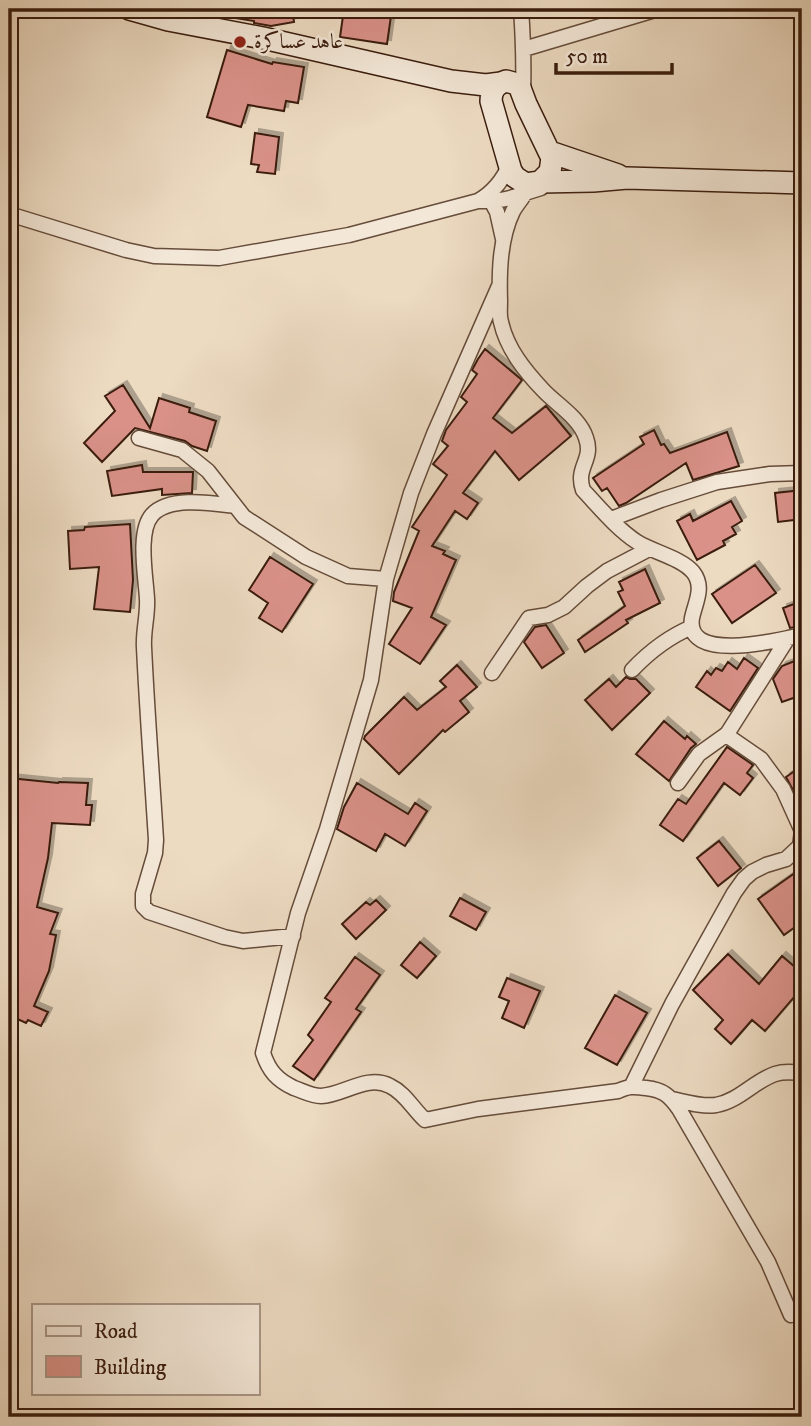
<svg xmlns="http://www.w3.org/2000/svg" width="811" height="1426" font-family="'IM FELL DW Pica',Amiri,serif">
<style>
.building{fill:#d99188;stroke:#3a1c0d;stroke-width:2;filter:url(#shadow)}
.lines{fill:none;stroke-linecap:round;stroke-linejoin:round}
.street-casing{stroke:#664c3a;stroke-width:17}
.secondary-casing{stroke:#3a1c0d;stroke-width:24}
.street{stroke:#f3e7d7;stroke-width:14}
.secondary{stroke:#f3e7d7;stroke-width:21}
.poi-dot{fill:#8f2418;stroke:#f3e7d7;stroke-width:2.5}
.labels{text-anchor:middle;dominant-baseline:central;stroke-width:5;stroke-linejoin:round;paint-order:stroke}
.poi-label{font-size:21px;fill:#3a1c0d;stroke:#f3e7d7;text-anchor:start}
</style>
<defs>
<filter id="shadow"><feDropShadow dx="4" dy="-4" stdDeviation="0" flood-color="#0004"/></filter>
</defs>
<rect width="100%" height="100%" fill="#ecdac1"/>
<filter id="stains"><feTurbulence type="fractalNoise" baseFrequency=".00286" numOctaves="4"/><feColorMatrix values="0 0 0 0 .2 0 0 0 0 .09 0 0 0 0 .02 0 0 0 .5 -.17"/></filter>
<radialGradient id="worn" r=".72"><stop offset=".6" stop-color="#630" stop-opacity="0"/><stop offset="1" stop-color="#630" stop-opacity=".3"/></radialGradient>
<path class="building" d="M224 9H292L294 22 271 26 254 23V21L223 16Z
M344 9H392L387 44 340 37Z
M227 50 272 64 273 62 304 67 298 103 286 101 284 111 248 105 241 127 207 117Z
M255 133 279 137 275 174 257 172 259 165 251 164Z
M485 349 522 380 493 418 512 433 546 406 571 436 519 480 495 451 463 493 478 503 467 519 455 511 432 546 445 551 443 554 456 560 431 617 446 625 420 664 389 644 412 608 393 601 394 592 419 531 412 527 447 475 433 464 448 446 442 441 446 430 467 402 461 397 477 374 472 370 478 359Z
M123 385 150 428 159 398 190 408 189 412 216 421 207 451 192 446 185 441 135 428 102 462 84 443 115 411 105 396Z
M654 430 661 445 664 444 670 453 727 432 739 466 693 480 686 463 626 503 619 506 607 488 602 491 593 478 644 444 640 437Z
M142 465 143 472H193L192 493 162 495V489L112 496 107 471Z
M802 490V519L778 522 775 493Z
M731 501 742 521 732 527 736 534 723 541 725 545 697 560 677 521 690 514 693 521Z
M130 524 133 580 130 612 94 609 99 567 70 569 68 531 84 530 85 527Z
M270 557 313 584 282 632 259 618 268 603 249 590Z
M755 565 776 593 732 623 712 594Z
M645 569 660 603 626 620 628 623 585 652 578 640 625 606 618 592 623 590 619 582Z
M802 601V626L790 628 783 608Z
M546 625 564 653 542 668 524 642 535 627Z
M744 658 758 668 730 711 696 687 707 671 711 675 716 668 722 671 728 662 737 669Z
M802 658V695L782 702 773 679 782 666Z
M457 665 477 687 460 701 469 712 445 732 443 730 399 774 364 739 365 736 404 697 417 710 446 687 440 681Z
M626 677 630 679H636L650 693 612 730 585 700 609 679 616 687Z
M664 721 685 739 687 736 696 744 691 748 669 781 636 754Z
M727 747 753 765 747 773 753 778 740 795 724 783 683 841 660 825 678 799 686 804Z
M802 766V807L786 777Z
M9 778 58 783 59 782 88 783 86 805H92L90 825 52 823 48 858 37 907 58 913 50 934 56 935 49 971 34 1006 48 1012 41 1026 28 1020 26 1023 9 1015V958L18 911 9 909 18 856 10 855 14 816H11L13 800 9 801Z
M357 783 408 814 415 803 427 811 405 846 385 834 376 851 337 829 344 807Z
M719 841 741 868 718 886 697 858Z
M802 868V922L784 935 758 899Z
M460 898 486 912 476 930 450 916Z
M376 900 386 910 356 939 342 924 366 902 370 905Z
M420 942 436 956 417 978 401 965Z
M728 954 759 984 782 956 802 973V988L765 1031 752 1020 731 1044 715 1029 723 1020 693 990Z
M355 957 380 975 356 1009 361 1012 314 1080 293 1066 313 1040 308 1035 331 1002 325 998Z
M507 978 540 991 524 1028 502 1018 509 1001 499 997Z
M615 995 647 1013 617 1065 585 1048Z"/>
<g class="lines">
<defs>
<path id="street" d="M521 9C523 37 524 64 523 93
M524 49 658 9
M541 188 525 193C522 199 517 204 513 211 500 238 499 271 500 301 500 308 499 316 501 322 507 349 525 371 543 390 557 405 580 418 586 438 594 460 575 467 583 490 600 508 616 528 637 542 653 552 681 558 693 572 705 587 695 603 692 618 684 664 780 640 802 635
M490 195 489 197 497 212 503 239
M480 201C497 201 511 200 527 191
M9 214 126 250 154 256 219 258 349 235 478 201C494 192 503 180 510 164
M499 286 434 434 411 493 386 579 371 680 327 829 298 913 263 1053C269 1071 277 1080 294 1088 303 1091 312 1096 321 1096 344 1095 367 1074 390 1086 405 1093 413 1109 425 1120L478 1109 618 1091C632 1085 633 1087 646 1088 663 1090 669 1095 679 1109L768 1262 791 1315
M139 438 182 450 208 471 244 517 306 557 348 576 386 579
M234 506C211 503 169 496 152 515 137 532 146 578 147 599 148 615 143 631 144 647 147 711 152 775 156 840L155 853 143 894V906L149 912 224 937 243 941 293 936
M611 519 661 500 717 482 770 474 802 473
M632 670C650 651 668 637 692 627
M492 673 529 618 548 615 564 607 587 586 607 571 649 549
M678 783 699 754 727 734
M632 1085 672 1004 734 893 744 879 752 872 766 865 786 859 800 846 802 831 783 789 761 759 732 739 727 734 788 638
M672 1099C686 1102 701 1107 716 1105 739 1101 754 1081 775 1074 784 1071 793 1072 802 1073"/>
<path id="secondary" d="M129 9 168 20 263 38 451 81 486 85 501 83
M506 81 517 84 520 88 526 104 552 158 550 172 540 182 526 184 515 177 511 171 491 101C491 90 496 84 506 81Z
M550 152 618 175
M540 182 593 181 627 178 802 183"/>
</defs>
<use href="#street" class="street-casing"/>
<use href="#secondary" class="secondary-casing"/>
<use href="#street" class="street"/>
<use href="#secondary" class="secondary"/>
</g>
<circle class="poi-dot" cx="240" cy="42" r="7"/>
<g class="labels">
<g class="poi-label">
<text x="254" y="42">عاهد عساكرة</text>
</g>
</g>
<rect width="811" height="1426" fill="none" stroke="#ecdac1" stroke-width="35"/>
<rect x="10" y="10" width="790" height="1405" fill="none" stroke="#3a1c0d" stroke-width="3.5"/>
<rect x="18" y="18" width="776" height="1391" fill="none" stroke="#3a1c0d" stroke-width="2"/>
<rect x="32" y="1304" width="228" height="91" fill="#f3e7d7" stroke="#a99686" stroke-width="2"/>
<rect x="46" y="1326" width="35" height="10" fill="#f3e7d7" stroke="#a99686" stroke-width="2"/>
<text x="94" y="1338" font-size="21" fill="#3a1c0d">Road</text>
<rect x="46" y="1356" width="35" height="21" fill="#d99188" stroke="#a99686" stroke-width="2"/>
<text x="94" y="1374" font-size="21" fill="#3a1c0d">Building</text>
<path d="M556 63v10h116v-10" fill="none" stroke="#3a1c0d" stroke-width="3.5"/>
<text x="566" y="63" font-size="21" fill="#3a1c0d" stroke="#f3e7d7" stroke-width="5" paint-order="stroke">50 m</text>
<rect width="100%" height="100%" filter="url(#stains)"/>
<rect width="100%" height="100%" fill="url(#worn)"/>
</svg>
